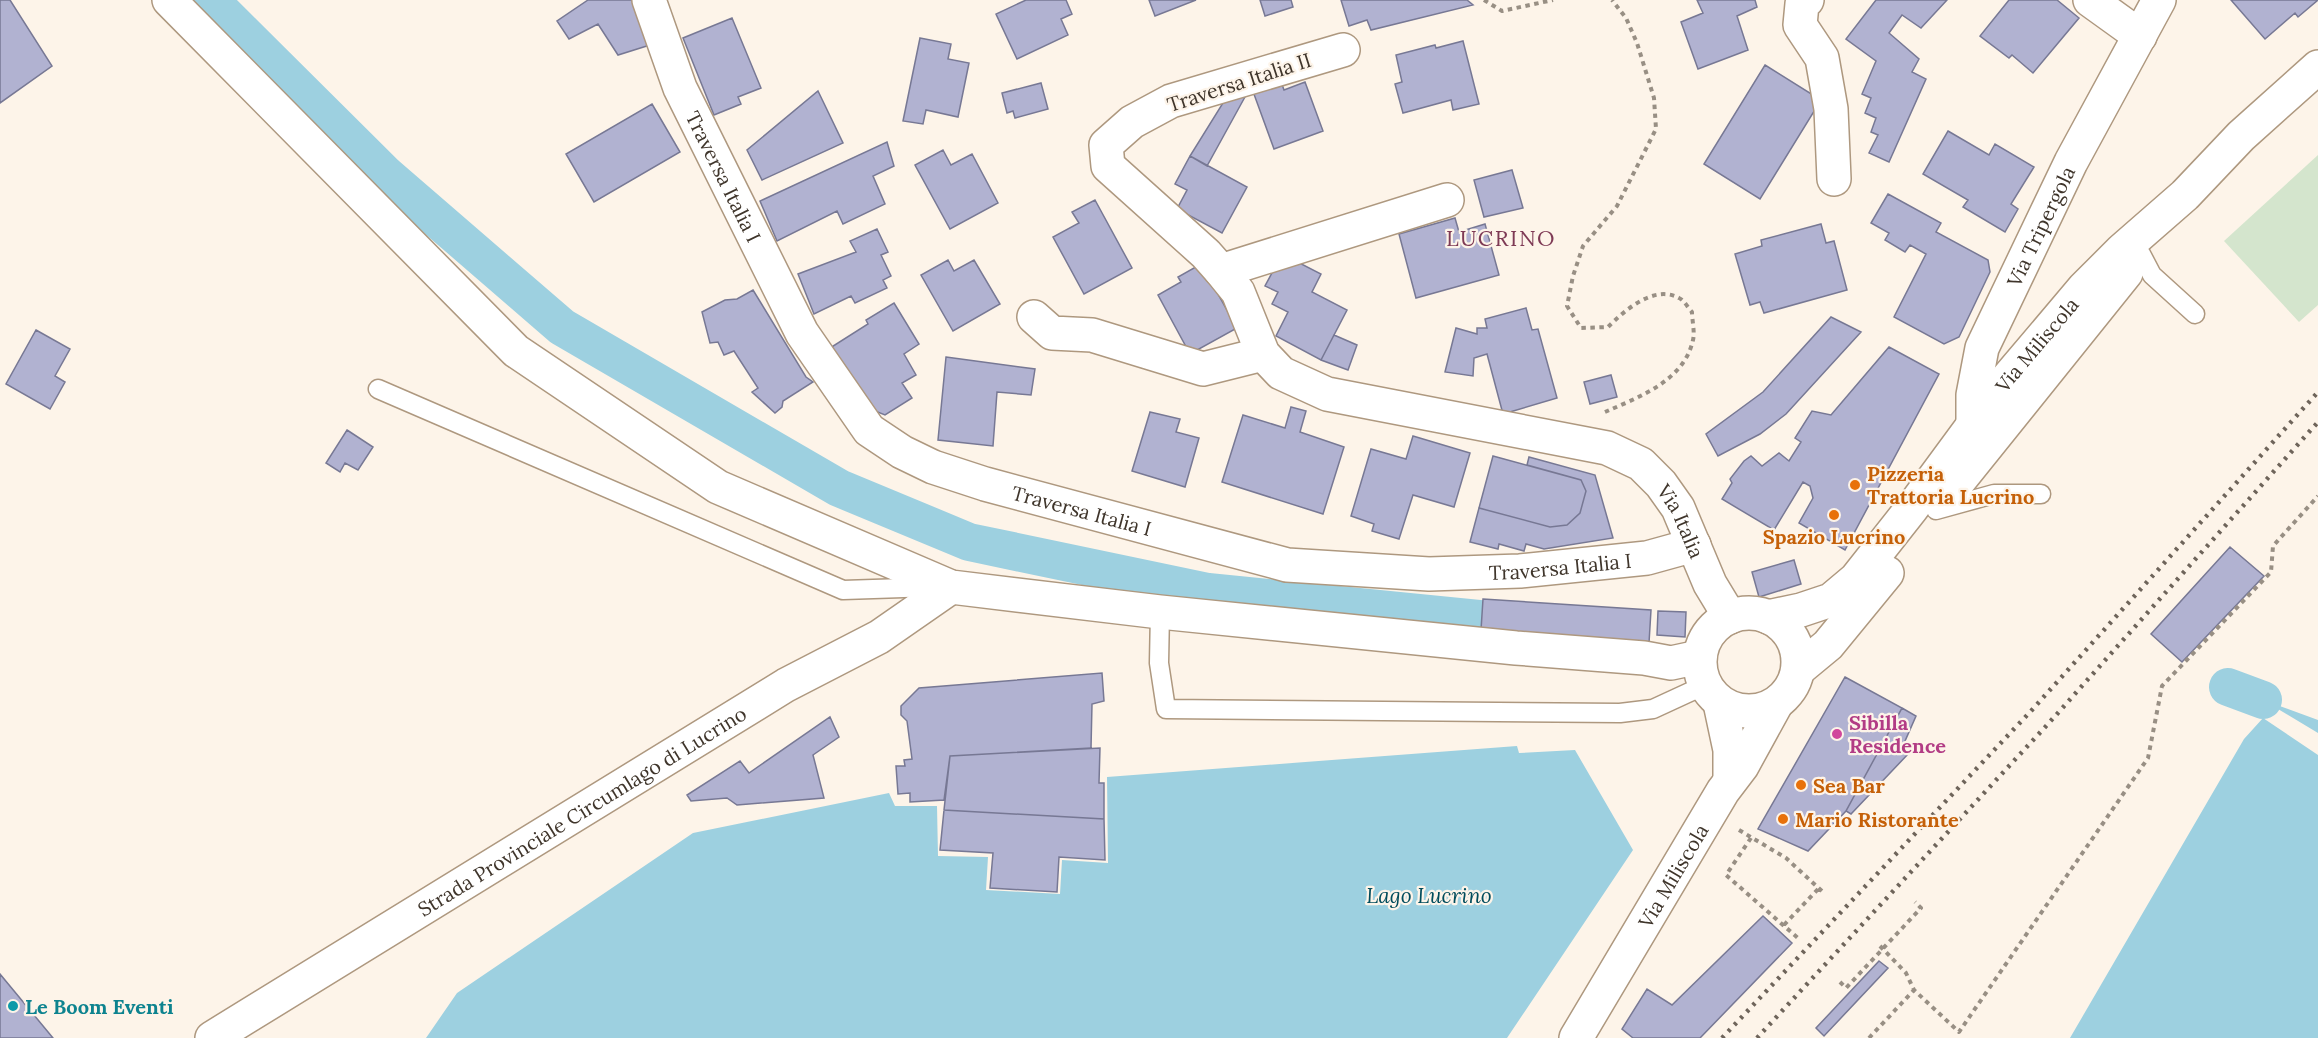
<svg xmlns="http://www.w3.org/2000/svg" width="2318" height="1038" font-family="Lora,serif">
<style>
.green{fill:#d4e5cd}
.water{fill:#9dd0e0}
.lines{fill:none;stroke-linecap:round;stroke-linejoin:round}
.canal{stroke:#9dd0e0;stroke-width:38}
.building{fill:#b1b2d1;stroke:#777894;stroke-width:1.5}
.lane-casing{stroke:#ae987f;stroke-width:21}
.street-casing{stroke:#ae987f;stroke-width:36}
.secondary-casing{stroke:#ae987f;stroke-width:36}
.path{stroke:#988f84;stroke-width:4;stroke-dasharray:4.5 4.5;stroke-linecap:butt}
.lane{stroke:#fff;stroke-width:18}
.street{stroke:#fff;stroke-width:33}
.secondary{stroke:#fff;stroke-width:33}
.rail{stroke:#6e645a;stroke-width:4.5;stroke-dasharray:3 6;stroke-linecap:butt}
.food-dot{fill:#e8710a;stroke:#fdf4e9;stroke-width:2}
.hotel-dot{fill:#d1479c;stroke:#fdf4e9;stroke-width:2}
.culture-dot{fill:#0f9aa8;stroke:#fdf4e9;stroke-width:2}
.labels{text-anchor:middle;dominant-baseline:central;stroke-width:4.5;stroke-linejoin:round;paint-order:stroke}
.street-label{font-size:20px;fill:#3f352b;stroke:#fdf4e9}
.food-label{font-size:20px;font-weight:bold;fill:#c56008;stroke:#fdf4e9;text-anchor:start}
.hotel-label{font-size:20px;font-weight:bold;fill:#b23c85;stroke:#fdf4e9;text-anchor:start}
.culture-label{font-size:20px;font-weight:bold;fill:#0d838f;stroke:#fdf4e9;text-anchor:start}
.water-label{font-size:21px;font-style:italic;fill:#004c5c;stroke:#fdf4e9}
.quarter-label{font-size:22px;letter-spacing:1.5px;fill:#7e3a55;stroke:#fdf4e9}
</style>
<rect width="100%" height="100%" fill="#fdf4e9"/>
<path class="green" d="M2318 155V305L2299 322 2224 241Z"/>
<path class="water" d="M2263 700 2318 720V733Z
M2263 718 2318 755V1038H2070L2244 739Z
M1517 746 1519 753 1575 750 1633 850 1507 1038H426L457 993 693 833 889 793 895 806H937L938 856 988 857 986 890 1060 894 1062 860 1108 863 1107 777Z"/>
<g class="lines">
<path class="canal" d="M210 0 386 175 562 327 839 488 969 542 1208 592 1531 624
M2228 687 2263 700"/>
</g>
<path class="building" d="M0 0H10L52 66 0 103Z
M588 0H635L650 45 618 55 598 24 569 39 557 21Z
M1026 0H1066L1072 14 1061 19 1068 35 1017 59 996 14Z
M1149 0H1196L1155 16Z
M1260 0H1291L1293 7 1265 16Z
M1341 0H1467L1473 5 1371 30 1367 20 1349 26Z
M1697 0H1755L1757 7 1737 16 1748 50 1698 69 1681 22 1703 13Z
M1876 0H1947L1921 28 1902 15 1889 33 1919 59 1912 72 1926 79 1889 162 1869 153 1878 135 1871 132 1876 118 1865 113 1871 98 1862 94 1876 61 1846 39Z
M2009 0H2057L2079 18 2033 73 2012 55 2009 58 1980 36Z
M2231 0H2318L2298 17 2295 13 2265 39Z
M732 18 761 88 738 97 741 104 714 115 683 38Z
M920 38 951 44 948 59 969 63 958 117 926 110 923 124 903 121Z
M1463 41 1479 104 1453 110 1451 100 1403 113 1395 84 1402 82 1396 55 1435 45 1436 48Z
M1765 65 1821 100 1760 199 1704 164Z
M1279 76 1284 90 1305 82 1323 131 1274 149 1251 86Z
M1041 83 1048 109 1015 118 1013 111 1007 113 1002 93Z
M1251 86 1207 166 1190 156 1226 98Z
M818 91 843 143 762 180 747 150Z
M652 104 680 152 594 202 566 154Z
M1948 131 1989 155 1995 144 2034 167 2011 204 2018 209 2005 232 1963 207 1968 200 1923 174Z
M887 142 894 166 873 176 885 204 843 224 837 211 777 241 760 201Z
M943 150 951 165 972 154 998 203 950 229 915 165Z
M1190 156 1247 187 1222 233 1177 209 1187 190 1175 184Z
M1512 170 1523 208 1484 217 1474 180Z
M1888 194 1941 223 1936 232 1988 260 1990 272 1959 337 1944 344 1894 317 1926 254 1910 245 1905 252 1885 240 1889 233 1871 223Z
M1095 200 1132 268 1084 294 1053 237 1079 223 1072 212Z
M1455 218 1459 232 1485 224 1499 275 1416 298 1399 234Z
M1821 224 1826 243 1834 241 1847 290 1764 313 1760 302 1750 305 1735 254 1762 246 1761 240Z
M877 229 888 252 881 255 891 276 883 280 887 288 855 303 851 296 814 314 798 274 856 252 850 241Z
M1282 254 1321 274 1312 292 1347 310 1321 360 1276 336 1288 312 1272 304 1278 292 1265 286Z
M948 260 954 271 974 260 1000 304 953 331 921 275Z
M1201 264 1237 328 1190 354 1158 295 1181 282 1178 277Z
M753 290 806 377 813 382 783 401 782 407 775 413 752 392 758 388 734 351 724 355 718 342 710 343 702 312 725 300 737 299Z
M894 303 919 344 904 354 916 375 902 383 912 398 885 415 870 409 830 348 868 324 866 320Z
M1526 308 1532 330 1538 329 1557 398 1503 414 1487 354 1474 358 1473 376 1445 372 1456 328 1477 334V328H1487L1485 319Z
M1831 317 1861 332 1786 414 1760 434 1718 456 1706 434 1763 392Z
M36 330 70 349 55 376 65 382 50 409 6 384Z
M1334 335 1357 345 1348 370 1321 360Z
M1889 347 1939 374 1845 550 1799 523 1813 498 1810 486 1803 482 1774 530 1722 499 1732 483 1730 479 1744 461 1751 456 1762 466 1779 453 1789 461 1801 442 1795 438 1812 411 1831 415Z
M946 357 1035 369 1031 395 997 392 993 446 938 440Z
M1611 375 1617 397 1590 404 1584 382Z
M1291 407 1306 411 1300 432 1344 447 1323 514 1222 482 1243 415 1285 428Z
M1150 412 1180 419 1176 432 1199 438 1185 487 1132 471Z
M347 430 373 447 358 470 345 463 340 472 326 463Z
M1413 436 1470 453 1454 507 1413 495 1399 539 1372 531 1374 524 1351 516 1371 449 1406 459Z
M1493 456 1581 480 1586 491 1580 513 1567 525 1550 527 1479 508Z
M1529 457 1595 475 1613 538 1544 549 1526 544 1524 551 1499 544 1498 549 1470 542 1479 508 1550 527 1567 525 1580 513 1586 491 1581 480 1527 465Z
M2230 547 2264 576 2182 662 2151 634Z
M1794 560 1801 584 1759 597 1752 572Z
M1483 599 1651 610 1649 643 1481 630Z
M1658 611 1686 612 1685 637 1657 635Z
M1102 673 1104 701 1092 704 1091 748 950 756 944 800 910 802V793L898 794 896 766H905L904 760 912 759 907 721 901 715V706L919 688Z
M1845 677 1902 708 1846 811 1808 851 1758 829Z
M1902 708 1916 716 1902 748 1910 752 1851 814 1846 811Z
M830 717 839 737 813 755 824 798 737 805 727 798 691 801 687 795 740 761 749 773Z
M1100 748 1099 783H1104V819L944 810 950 756Z
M944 810 1104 819 1105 860 1059 857 1057 892 990 888 993 853 940 850Z
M1763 916 1792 943 1700 1038H1633L1622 1029 1647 989 1672 1005Z
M1879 961 1888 968 1824 1036 1816 1028Z
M0 974 53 1038H0Z"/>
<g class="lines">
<defs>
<path id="lane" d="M2141 254 2152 275 2195 314
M378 389 843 590 934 587
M1936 510 1994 494H2041
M1160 612 1159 663 1166 709 1620 713 1653 709 1705 685"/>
<g id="street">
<path id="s1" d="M649 0 680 88 802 333 869 430 902 452 933 467 985 484 1287 565 1429 574 1520 571 1647 558 1694 545"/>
<path d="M1807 0 1802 4 1800 25 1822 58 1831 109 1834 179"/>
<path d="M2090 0 2140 36"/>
<path id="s2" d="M1343 50 1171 101 1132 122 1106 145 1108 166 1206 254 1221 271 1238 292 1263 354 1281 373 1327 394 1607 448 1641 464 1661 484 1678 508 1710 584 1730 617"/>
<path d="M1221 271 1447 200"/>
<path d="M1034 317 1052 333 1092 335 1203 369 1263 354"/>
<path id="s3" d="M1973 426V395L1982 348 2071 162 2159 0"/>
</g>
<g id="secondary">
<path d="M169 0 516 351 718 487 951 587 1160 612 1516 648 1644 658 1671 663 1699 657"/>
<path d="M1950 492 2126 273"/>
<circle cx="1749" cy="662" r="49"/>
<path id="s4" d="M1768 617 1801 610 1831 600 1856 579 1912 508 2007 379 2084 288 2122 250 2185 195 2241 136 2318 67"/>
<path d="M1799 669 1828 645 1887 573"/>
<path d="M1720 703 1730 750V781"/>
<path id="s5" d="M212 1038 786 685 879 637 951 587"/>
<path id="s6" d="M1576 1038 1723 791 1742 766 1776 704"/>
</g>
</defs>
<use href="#lane" class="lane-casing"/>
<use href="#street" class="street-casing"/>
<use href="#secondary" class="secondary-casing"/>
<path class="path" d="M1484 0 1502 11 1553 0
M1605 412C1639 397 1684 381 1693 340 1695 332 1692 320 1692 312 1688 308 1684 300 1679 298 1654 284 1624 311 1608 327L1581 328 1567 306 1573 276 1583 246 1617 206 1656 129 1654 98 1637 43 1626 18 1612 0
M1739 830 1786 858 1824 893
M1751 838 1726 875 1799 939
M1784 925 1819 888
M1880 946 1906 973 1914 990 1959 1032 2148 758 2162 686 2271 572 2273 546 2318 496
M1840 982 1846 988 1921 908 1915 902
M1869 1038 1914 990"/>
<use href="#lane" class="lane"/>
<use href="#street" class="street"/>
<use href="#secondary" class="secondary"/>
<path class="rail" d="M1722 1038 2031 711 2318 392
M1757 1038 2048 724 2318 422"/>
</g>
<g class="food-dot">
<circle cx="1855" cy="485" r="6"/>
<circle cx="1834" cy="515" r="6"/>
<circle cx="1801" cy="785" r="6"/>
<circle cx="1783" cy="819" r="6"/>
</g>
<circle class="hotel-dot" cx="1837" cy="734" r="6"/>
<circle class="culture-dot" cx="13" cy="1006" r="6"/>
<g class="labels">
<g class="street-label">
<text transform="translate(1239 82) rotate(-18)">Traversa Italia II</text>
<text stroke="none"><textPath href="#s1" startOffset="192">Traversa Italia I</textPath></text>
<text stroke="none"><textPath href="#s3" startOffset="214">Via Tripergola</textPath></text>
<text stroke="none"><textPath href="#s4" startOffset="394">Via Miliscola</textPath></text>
<text stroke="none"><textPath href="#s1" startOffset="714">Traversa Italia I</textPath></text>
<text stroke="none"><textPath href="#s2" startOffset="998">Via Italia</textPath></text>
<text stroke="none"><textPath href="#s1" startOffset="1200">Traversa Italia I</textPath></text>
<text stroke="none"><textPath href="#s5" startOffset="434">Strada Provinciale Circumlago di Lucrino</textPath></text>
<text stroke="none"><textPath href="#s6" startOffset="189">Via Miliscola</textPath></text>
</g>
<g class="food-label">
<text x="1867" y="473">Pizzeria<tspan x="1867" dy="23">Trattoria Lucrino</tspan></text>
<text x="1834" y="536" text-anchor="middle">Spazio Lucrino</text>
<text x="1813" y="785">Sea Bar</text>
<text x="1795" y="819">Mario Ristorante</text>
</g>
<g class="hotel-label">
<text x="1849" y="722">Sibilla<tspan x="1849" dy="23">Residence</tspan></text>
</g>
<g class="culture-label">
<text x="25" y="1006">Le Boom Eventi</text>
</g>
<g class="water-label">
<text x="1429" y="895">Lago Lucrino</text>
</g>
<g class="quarter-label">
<text x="1501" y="238">LUCRINO</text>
</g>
</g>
</svg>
